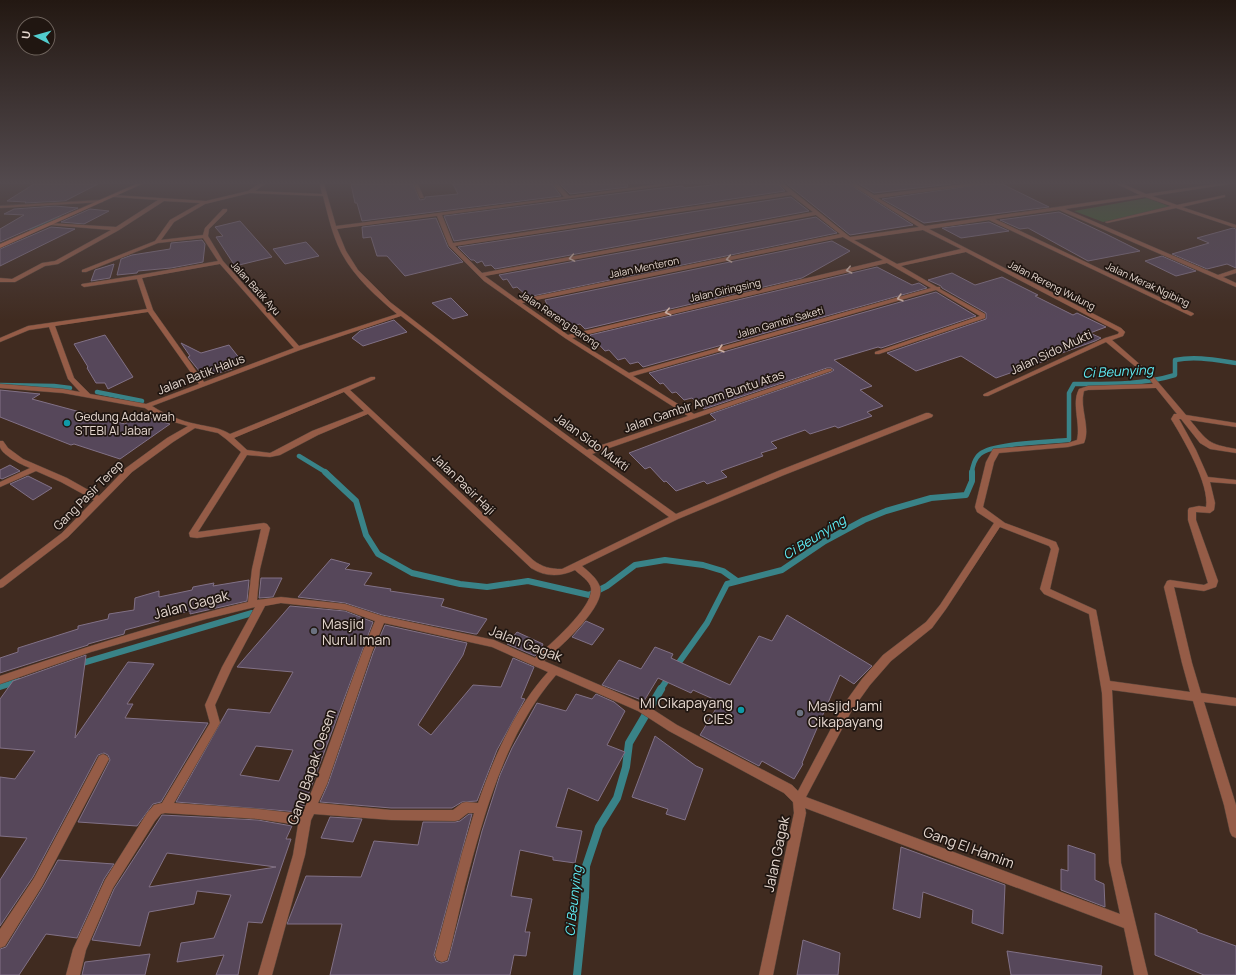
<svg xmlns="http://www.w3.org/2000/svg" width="1236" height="975" font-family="Manrope,sans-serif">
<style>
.green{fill:#39622d}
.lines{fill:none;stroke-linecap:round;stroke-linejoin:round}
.stream-far3{stroke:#398388;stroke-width:3.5}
.stream-far2{stroke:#398388;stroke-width:4.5}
.stream-far1{stroke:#398388;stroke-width:6}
.stream{stroke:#398388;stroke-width:8}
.building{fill:#56475a;stroke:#817186;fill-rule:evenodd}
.minor-casing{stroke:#5b473c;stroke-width:1}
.tertiary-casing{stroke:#5b473c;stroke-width:1}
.secondary-casing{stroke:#5b473c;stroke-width:1}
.minor{fill:#955c47;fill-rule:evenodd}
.tertiary{fill:#955c47;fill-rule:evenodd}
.secondary{fill:#cc7151;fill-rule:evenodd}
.oneway{stroke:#ceb3a7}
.culture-dot{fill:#0f9aa8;stroke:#201611;stroke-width:1.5}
.worship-dot{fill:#6b7280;stroke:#201611;stroke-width:1.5}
.labels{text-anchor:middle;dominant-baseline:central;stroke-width:3.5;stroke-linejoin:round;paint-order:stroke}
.far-street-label{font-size:10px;fill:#e6d8d0;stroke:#201611}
.street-label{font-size:12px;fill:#e6d8d0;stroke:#201611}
.poi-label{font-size:12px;fill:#e6d8d0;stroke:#201611;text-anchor:start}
.water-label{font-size:13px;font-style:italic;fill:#5feef6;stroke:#201611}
.near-street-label{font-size:14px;fill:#e6d8d0;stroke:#201611}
.near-poi-label{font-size:14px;fill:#e6d8d0;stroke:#201611;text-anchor:start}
</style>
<rect width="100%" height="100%" fill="#402b20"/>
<path class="green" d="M1147 198 1171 207 1103 222 1074 211Z"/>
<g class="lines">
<path class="stream-far3" d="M31 230 60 218"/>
<path class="stream-far2" d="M0 385 54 386 70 388
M97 392 142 401
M299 456 327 473
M972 473C972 467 975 458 980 454 993 443 1050 442 1069 440V393L1074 384C1108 384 1142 385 1175 375V360C1196 356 1215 360 1236 363"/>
<path class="stream-far1" d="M325 472 356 501 366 535 378 554 412 573 460 584 487 587 528 581 589 595 607 586 635 565 665 560 703 565 723 571 737 581
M79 664 252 613
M675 668 707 623 727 584 782 570 825 541 864 520 886 511 931 498 966 495 972 481V472
M0 687 19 681
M660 690 669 677"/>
<path class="stream" d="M577 975 585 897 586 866 599 827 617 798 626 767 629 743 661 689"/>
</g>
<path class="building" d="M34 184H98L65 201 25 203 26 202 7 201Z
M351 184H413L420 200 425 199V197L458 194 453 184H552L561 196 362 221 357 203H355Z
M560 184H627L628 187 570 194Z
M721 184H778L785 191 454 241 444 216 653 189 682 186 685 188Z
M787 184H849L913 225 850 235Z
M859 184H951L874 193Z
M982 184H1002L1049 207 924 223 882 199Z
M791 197 809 211 495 269 491 265 485 266 482 261 477 263 474 260H471L458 247Z
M55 206 78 208 0 242V229L24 215 4 214 14 209Z
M90 209 109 211 84 224 61 222Z
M1059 212 1104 233 1140 251 1088 261 1028 228 1020 229 1000 220Z
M816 217 837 233 528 297 517 287 513 288 507 279 503 280 499 275Z
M436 218 448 247 463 262 405 276 387 256H377L371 237 363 238 362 227Z
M240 221 272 257 235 266 216 237 223 236 215 227Z
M989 222 1009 231 961 238 942 228Z
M51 227 75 229 0 266V249Z
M1233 228 1236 229V268L1227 264 1207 269 1172 254 1209 243 1197 238Z
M202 240 205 244 203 262 171 268 138 271 137 273 117 275 121 259 132 255 170 249 171 243Z
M832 241 850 251 802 278 585 329 580 324 569 327 556 317H553L545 300Z
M306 242 319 256 285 264 273 249Z
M1162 256 1196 271 1176 276 1145 261Z
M114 264 110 278 91 281 95 270Z
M877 267 912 285 919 283 927 288 643 367 638 362 630 364 625 358 618 360 609 350 605 351 590 335Z
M952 273 975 285 1002 277 1038 295 1035 296 1073 315 1077 313 1106 327 1090 333 1101 338 1095 341 1048 358 1050 359 996 378 961 356 916 371 887 353 986 319V313L942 288 941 286 928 280Z
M936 292 976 316 881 348 878 347 834 360 872 386 860 390 883 406 867 412 872 416 838 428 835 426 810 434 805 430 771 442 777 448 761 453 763 456 721 471 727 477 707 484 704 481 676 491 666 481 664 482 650 467 645 469 629 453 716 420 710 414 831 372 834 370 831 368H827L704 409 692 398 684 400 676 392 672 393 663 383 660 384 649 373Z
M451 298 468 315 453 319 432 303Z
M394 320 407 332 363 346 352 338 360 331Z
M105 335 133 377 108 389 105 383H96L87 368 88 367 74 344Z
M181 343 201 353 229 345 240 359 220 363 232 369 204 377 188 357 190 356Z
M0 390 40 394 32 399 125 424 139 415 170 424 120 459 74 444 71 445 0 417Z
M10 465 20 471 2 479 0 478V470Z
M28 476 52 488 33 500 10 484Z
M331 559 350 564 345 569 372 573 364 585 391 589 390 591 444 599 441 606 487 619 477 634H475L382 615 345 603 298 597Z
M261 578H282L273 597 259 598Z
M249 580 247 601 190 614V611L159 618V621L125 630 124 634 88 644V645L0 673V658L18 652V648L78 629V626L108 619 109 614 134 610 135 598 159 591V597L192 590 193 587 214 583 213 586Z
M290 606 345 611 373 622 304 806 301 805 298 812 176 802 228 709 270 713 293 672 237 667ZM256 746 293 750 279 781 240 775Z
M787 615 872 666 854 684 840 675 802 763 803 764 794 779 762 761 759 766 700 735 720 702 693 690 691 693 658 678 644 701 602 685 619 660 641 669 655 647 673 654 671 658 730 685 759 636 772 641Z
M586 621 604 629 592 645 572 637Z
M385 625 467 643 463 655 418 725 431 735 473 685 501 687 513 658 534 667 521 698 525 699 497 750 477 801 462 802 452 808H391L320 802 328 784 373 653Z
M517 632 543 644 540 651 535 656 507 644Z
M86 655 75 738 128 662 154 664 127 704H133L125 718 208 723 161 802 153 804 137 826 78 822 110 760 108 755 104 753 98 755 33 877 0 926V880L27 838 0 836V777L15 779 35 751 0 748V699L13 681Z
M576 694 592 699 596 694 614 702 625 711 607 745 625 752 598 801 568 788 556 827 582 831 575 863 553 860V857L520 850 511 896 532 899 525 932H530L526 956 514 955 510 975H330L342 924H287L306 876 361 877 374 841 418 845 423 822H455L460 821 469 814H472L434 955 436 961 441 963 448 961 482 831 500 775 512 748 537 703 566 711Z
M655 736 696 766 703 769 685 820 666 814 668 809 632 797Z
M162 815 258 820 292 826 286 839H291L262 923 248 922 238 975H216L224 955 177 962 181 943 214 938 231 895 197 891 194 904 149 912 140 946 92 940 114 889ZM167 853 276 867 149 887Z
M330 817 362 819 353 842 321 838Z
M1068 845 1095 854V880L1104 884 1105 907 1061 890V869L1068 871Z
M901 847 1005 885 1003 934 972 923 973 910 923 892 920 918 893 909Z
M58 860 114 864 104 879 77 938 46 934 19 975H0V949L6 947 43 887Z
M1155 913 1197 930V932L1236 946V975H1204L1155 955Z
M803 940 840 953 838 975H797Z
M1007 951 1102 966 1101 975H1011Z
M150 954 145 975H82L85 962Z"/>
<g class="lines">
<defs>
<path id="minor" d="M259 184H265L255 191 322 194 320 184H324L336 226 564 197 553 184H558L569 196 661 184H676L442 215 453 243 788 192 779 184H784L850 237 919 227 850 184H856L874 195 966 184H981L878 198 925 226 1140 195 1117 184H1123L1146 194 1216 184H1229L1152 196 1177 205 1225 195V197L1182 207 1236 225V228L1176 208 1107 223 1105 222 1171 206 1145 197 1065 209 1218 275 1236 269V273L1223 277 1236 283V287L1059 210 995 219 1193 313 1194 314 1191 316 989 220 929 229 1121 328 1125 332 1123 336 1112 340 1152 375 1186 415 1236 423V427L1190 420C1208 442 1208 444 1236 449V453L1210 449 1200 443 1181 419H1179L1196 450 1208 477 1236 480V484L1210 482 1215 503 1214 510 1210 513 1196 512V520L1218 581 1216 587 1204 591 1174 587 1192 663 1201 693 1236 698V706L1204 702 1236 805V838L1232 836 1230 832 1224 805 1193 701 1112 690 1121 863 1148 975H1134L1124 928 805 808 806 813 773 975H759L794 813 793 802 784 793 669 731 638 711 556 675C506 732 484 814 465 886 461 902 458 917 454 933 452 942 450 951 447 960L442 962 437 960 435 955 462 853 474 813H468L459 820 455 821 391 820 314 814 311 820 305 855 272 975H258L293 855 298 825 258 819 165 813 161 814 155 821 113 888 86 950 80 975H66L73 949 105 880 147 813 154 805 162 803 210 723 205 705 222 667 255 607 206 619 91 652 0 684V676C82 648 164 622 248 602L252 569 261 529 197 538 190 537 189 533 241 452 226 439 218 433 195 428 173 442 132 472 68 537 3 587 0 588V580L62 533 94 500 61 482 36 471 0 487V482L30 468C22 465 2 455 0 447 0 445 0 443 0 441H3L8 448 23 459 67 478 99 496 126 468 167 438 188 426 160 418 145 408 63 393 0 388V384L63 389 80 392 68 379 49 327 29 330 0 342V338L28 326 147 309 137 279 84 287 81 285 82 284 139 275 218 261 203 238 158 243 86 272H82V270L155 241 170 220 200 203 164 201 119 230 58 264 45 266 15 282H0V278L12 279 42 263 55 261 111 230 51 225 49 224V223L116 227 158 200 115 197H113V195L206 201 248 191ZM250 193 323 196C328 215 332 234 341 252 354 277 376 296 397 314L299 346 223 261 208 236 209 229 227 211V209H223L205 228 203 235 161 240 174 222 205 204ZM791 195 813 212 482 273 455 246ZM816 215 840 234 518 300 485 276ZM437 216 449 246 484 281 565 338 688 416 587 450 478 370 390 302 358 270 346 251 337 229ZM923 230 961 249 897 264 854 240ZM843 237 883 260 568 335 522 303ZM966 252 1119 332 1118 334 1105 338 984 394 983 395 984 396H988L1106 342 1148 377 1153 384 1088 386 1079 389C1071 404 1081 423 1077 440L1068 443 993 449 986 462 975 507 977 512 994 523 940 605 926 622 883 655 862 679 844 704 798 791 792 785 677 725 646 705 544 661C558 649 606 607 600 587 597 578 589 572 582 566L678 519 784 475 932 417 933 415 929 413H926L778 471 676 514 592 454 831 371 832 370 831 369H827L694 414 633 376 936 290 980 316 875 352V354H879L985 318V314L940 289V287H937L901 266ZM887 263 931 288 629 373 572 338ZM220 264 294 348 204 382 153 310 142 278ZM148 312 199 384 146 404 90 394 74 378 55 326ZM401 316 502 394 669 517 562 569C550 569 542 567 533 560L350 390 375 379V377H371L230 434C219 427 208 427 196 424 181 421 166 415 152 406L300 350ZM1156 388 1177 414H1174L1171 419C1183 438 1210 485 1206 507L1199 506 1189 508 1188 510V520L1208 583 1204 585 1170 580 1167 581 1164 587 1182 663 1190 692 1110 681 1096 610 1050 589 1059 549 1056 542 1005 523 983 507 994 462 999 453 1068 447 1084 443C1091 427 1079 408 1084 391L1088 390ZM344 392 364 411 312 431 274 451 270 453 247 450 234 438ZM368 414 531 568C545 577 560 577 575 570 580 575 590 581 591 588 594 607 549 645 535 658L494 640 382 616 345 604 281 597 257 600 260 569 270 528 267 524 264 523 198 532 247 455 270 457 280 455 318 435ZM1000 527 1049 546 1051 549 1040 589 1044 594 1089 614 1102 693 1109 863 1120 914 806 797 852 710 870 685 891 661 932 628 946 609ZM281 603 345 610 375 621C348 684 330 751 302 814L258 809 174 803 220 723 215 705 232 668 265 606ZM384 623 492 647 548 672C515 708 494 757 478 803L466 802 462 803 453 810H391L318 803 327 784 372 652Z
M414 184H418L424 198H420Z
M103 754 107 756 109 759 42 886 5 946 0 948V929L34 878 99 756Z"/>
<path id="tertiary" d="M101 200 103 201V202L0 208V206Z"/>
<path id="secondary" d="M136 184H142L0 248V244Z"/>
</defs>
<use href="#minor" class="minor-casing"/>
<use href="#tertiary" class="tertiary-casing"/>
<use href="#secondary" class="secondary-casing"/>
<use href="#minor" class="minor"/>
<use href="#tertiary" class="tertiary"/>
<use href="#secondary" class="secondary"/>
</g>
<defs><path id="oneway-chevron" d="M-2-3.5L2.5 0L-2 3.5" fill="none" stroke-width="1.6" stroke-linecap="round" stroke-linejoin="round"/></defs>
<g class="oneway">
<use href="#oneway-chevron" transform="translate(572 258) rotate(170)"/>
<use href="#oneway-chevron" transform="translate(729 259) rotate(168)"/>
<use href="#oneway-chevron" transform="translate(849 270) rotate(167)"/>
<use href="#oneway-chevron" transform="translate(900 298) rotate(164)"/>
<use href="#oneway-chevron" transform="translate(668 312) rotate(167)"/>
<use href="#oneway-chevron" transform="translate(721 349) rotate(164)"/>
</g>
<linearGradient id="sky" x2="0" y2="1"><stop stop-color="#231812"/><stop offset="0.57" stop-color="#534a4e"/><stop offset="1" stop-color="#534a4e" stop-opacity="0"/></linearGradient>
<rect width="1236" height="321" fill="url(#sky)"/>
<g class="culture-dot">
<circle cx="67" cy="423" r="4"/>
<circle cx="741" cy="710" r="4"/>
</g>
<g class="worship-dot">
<circle cx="314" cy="631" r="4"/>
<circle cx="800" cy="713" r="4"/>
</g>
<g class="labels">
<g class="far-street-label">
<text transform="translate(644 267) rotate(-12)">Jalan Menteron</text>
<text transform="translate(1148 284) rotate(25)">Jalan Merak Ngibing</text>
<text transform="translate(1052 285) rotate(27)">Jalan Rereng Wulung</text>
<text transform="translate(256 288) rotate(48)">Jalan Batik Ayu</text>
<text transform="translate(725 290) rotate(-13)">Jalan Giringsing</text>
<text transform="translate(560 319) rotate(34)">Jalan Rereng Barong</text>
<text transform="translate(780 322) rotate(-16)">Jalan Gambir Saketi</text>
</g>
<g class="street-label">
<text transform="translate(1051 352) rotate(-25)">Jalan Sido Mukti</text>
<text transform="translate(201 374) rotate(-21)">Jalan Batik Halus</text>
<text transform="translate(704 401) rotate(-19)">Jalan Gambir Anom Buntu Atas</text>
<text transform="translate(592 442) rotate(36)">Jalan Sido Mukti</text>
<text transform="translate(464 484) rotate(44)">Jalan Pasir Haji</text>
<text transform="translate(88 495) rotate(-45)">Gang Pasir Terep</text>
</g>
<g class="poi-label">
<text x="75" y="416">Gedung Adda'wah<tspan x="75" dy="14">STEBI Al Jabar</tspan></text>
</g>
<g class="water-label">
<text transform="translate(1118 371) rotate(-3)">Ci Beunying</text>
<text transform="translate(814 537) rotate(-32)">Ci Beunying</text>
<text transform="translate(573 901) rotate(-84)">Ci Beunying</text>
</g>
<g class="near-street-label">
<text transform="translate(191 604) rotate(-15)">Jalan Gagak</text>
<text transform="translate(526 643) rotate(21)">Jalan Gagak</text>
<text transform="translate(311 767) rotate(-71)">Gang Bapak Oesen</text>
<text transform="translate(969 847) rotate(20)">Gang El Hamim</text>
<text transform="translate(776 854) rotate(-78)">Jalan Gagak</text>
</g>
<g class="near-poi-label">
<text x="322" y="623">Masjid<tspan x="322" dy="16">Nurul Iman</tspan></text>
<text x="733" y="702" text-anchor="end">MI Cikapayang<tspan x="733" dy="16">CIES</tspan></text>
<text x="808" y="705">Masjid Jami<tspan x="808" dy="16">Cikapayang</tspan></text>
</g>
</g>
<g transform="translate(36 36) rotate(276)"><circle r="19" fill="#201611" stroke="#6f645d"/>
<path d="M0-3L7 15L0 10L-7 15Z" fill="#52cdce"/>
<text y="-6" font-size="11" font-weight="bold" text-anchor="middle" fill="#e6d8d0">U</text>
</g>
</svg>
